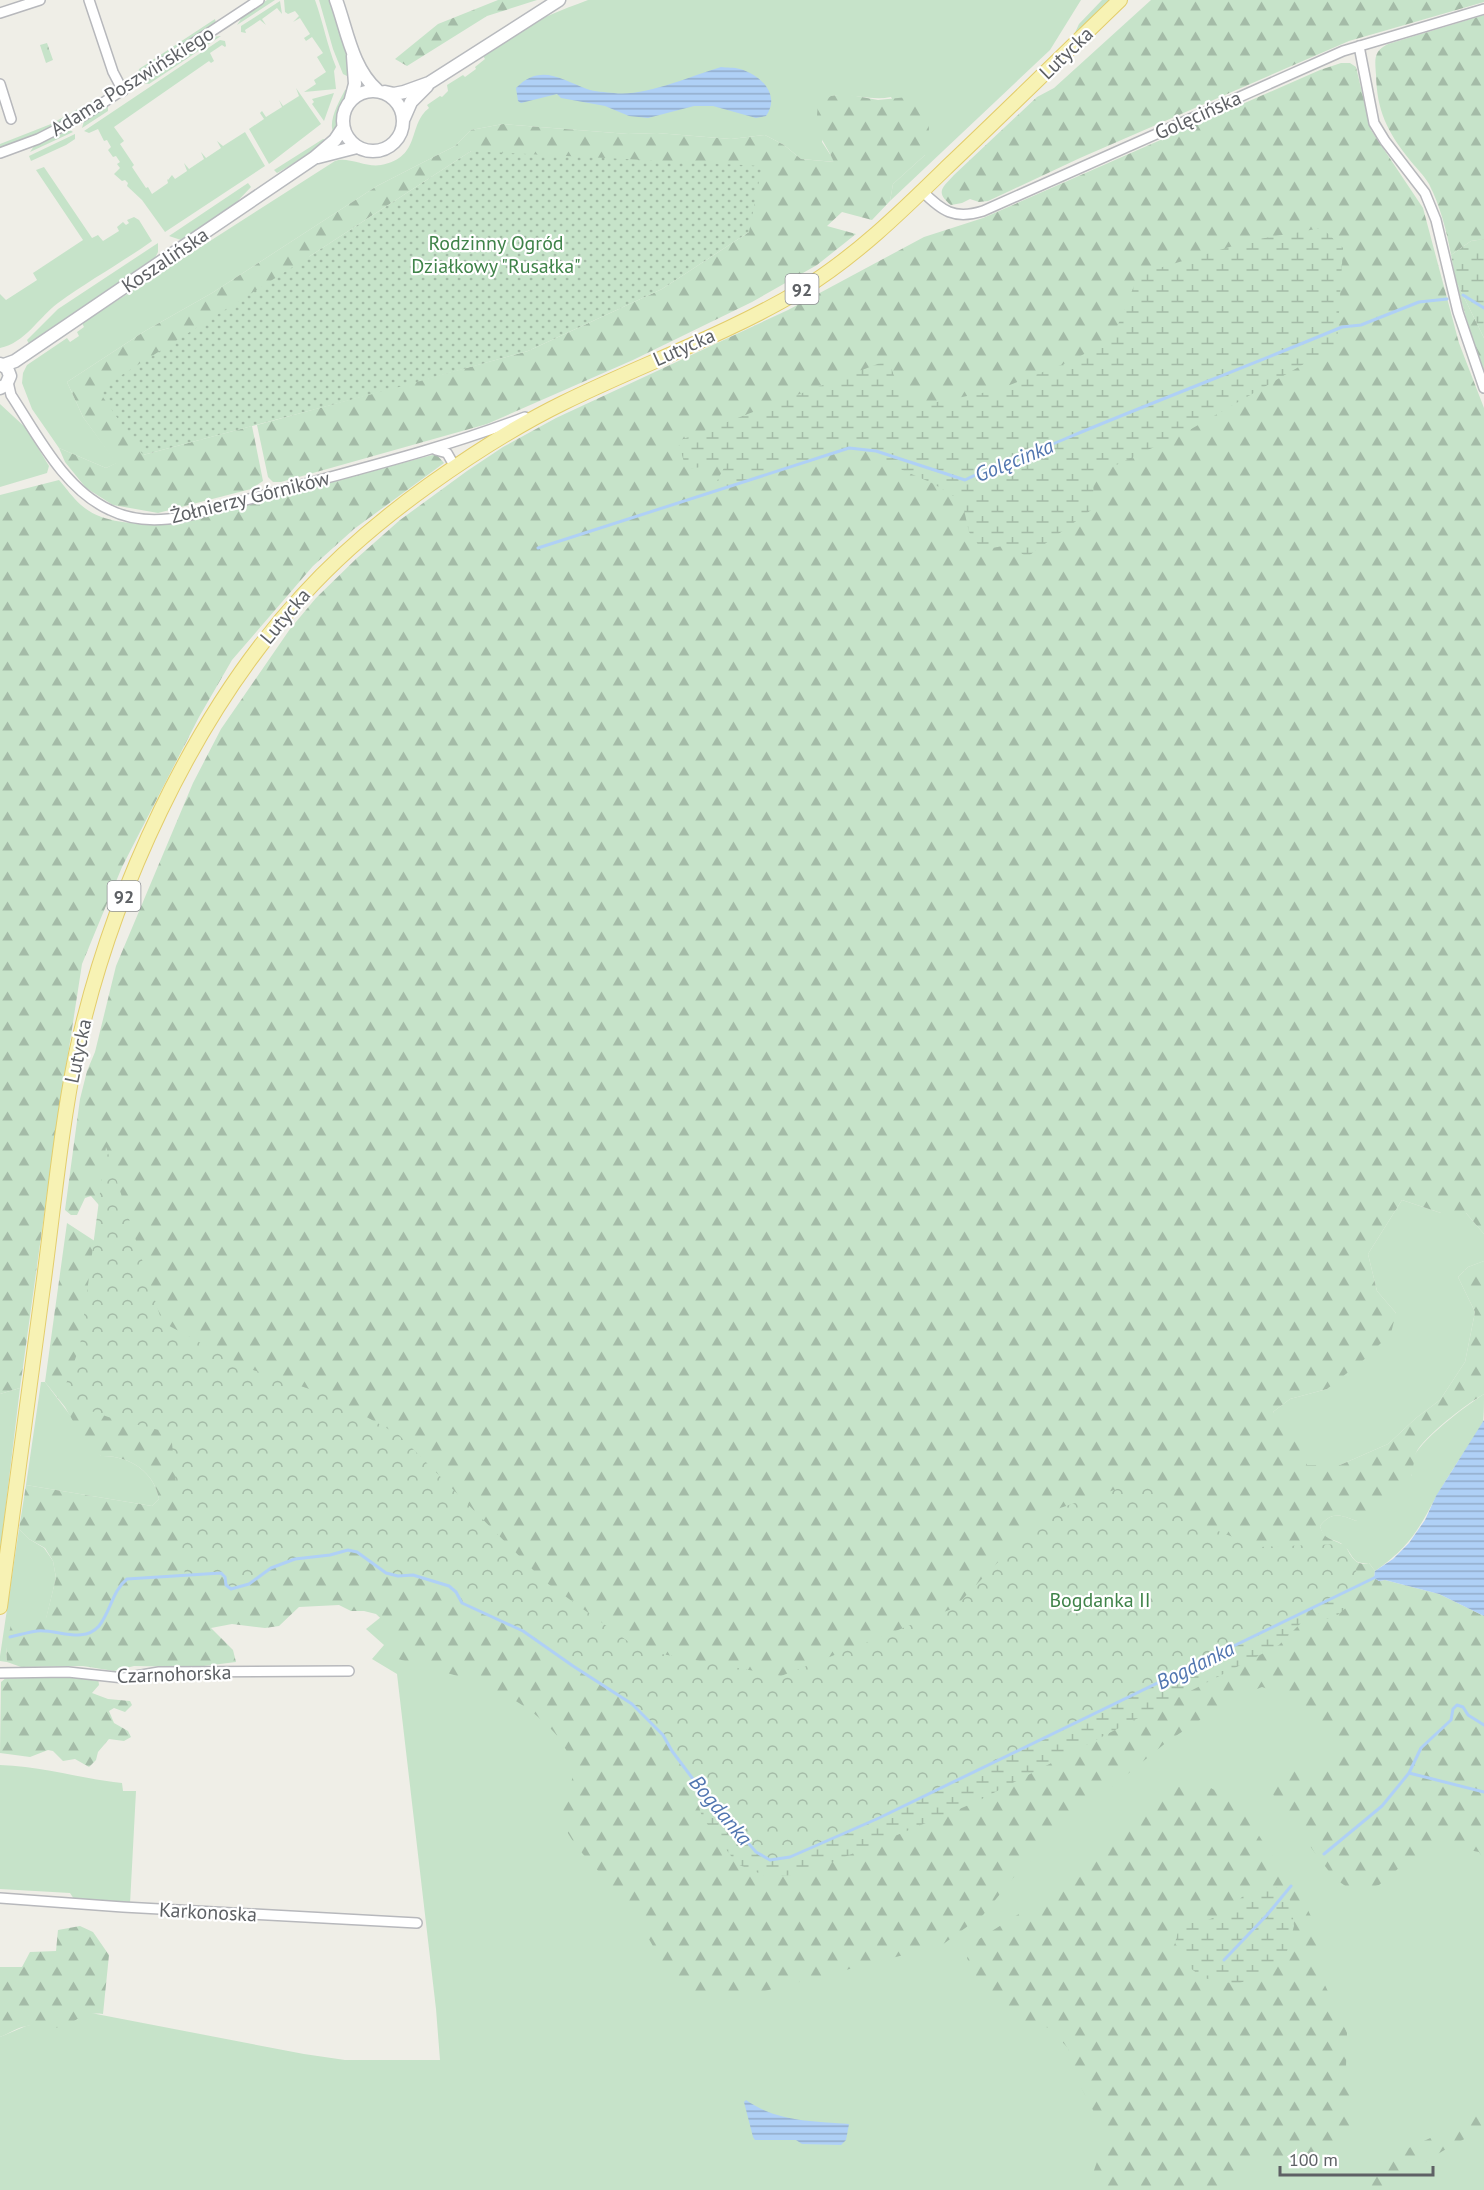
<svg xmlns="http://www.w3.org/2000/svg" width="1484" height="2190" font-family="'PT Sans',sans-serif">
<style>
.grass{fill:#c6e3c9}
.forest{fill:url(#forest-firs)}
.wetland{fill:url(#wetland-marsh)}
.park{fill:url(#park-crowns)}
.garden{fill:url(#garden-dots)}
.water{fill:url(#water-rules)}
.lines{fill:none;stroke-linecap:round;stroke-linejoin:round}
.stream{stroke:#afd0f6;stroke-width:3}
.street-casing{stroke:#b7b8bc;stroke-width:12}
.secondary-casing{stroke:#b8babe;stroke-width:15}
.primary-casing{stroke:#e3cd6b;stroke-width:16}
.street{stroke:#fff;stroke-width:9}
.secondary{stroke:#fff;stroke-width:12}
.primary{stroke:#f7f2b4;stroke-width:14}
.labels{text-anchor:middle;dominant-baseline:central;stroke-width:4.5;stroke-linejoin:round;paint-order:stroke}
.shield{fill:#fff;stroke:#8e9093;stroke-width:1.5}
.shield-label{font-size:18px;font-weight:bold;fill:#5e6165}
.street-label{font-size:20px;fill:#5e6165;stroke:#fff}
.park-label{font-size:20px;fill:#3f8349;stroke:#fff}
.water-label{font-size:21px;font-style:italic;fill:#5176b0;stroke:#fff}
</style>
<defs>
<pattern id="forest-firs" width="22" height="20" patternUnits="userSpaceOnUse" patternTransform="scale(1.5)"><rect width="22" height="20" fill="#c6e3c9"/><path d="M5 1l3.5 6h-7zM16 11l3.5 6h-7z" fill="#a4bba7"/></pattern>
<pattern id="wetland-marsh" width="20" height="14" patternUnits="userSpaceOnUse" patternTransform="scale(1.5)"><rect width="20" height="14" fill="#c6e3c9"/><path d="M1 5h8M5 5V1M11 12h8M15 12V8" fill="none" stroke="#a4bba7"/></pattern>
<pattern id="park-crowns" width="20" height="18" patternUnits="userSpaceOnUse" patternTransform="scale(1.5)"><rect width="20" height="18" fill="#c6e3c9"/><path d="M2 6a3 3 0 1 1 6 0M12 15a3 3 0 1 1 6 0" fill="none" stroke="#a4bba7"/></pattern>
<pattern id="garden-dots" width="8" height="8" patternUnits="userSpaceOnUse" patternTransform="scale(1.5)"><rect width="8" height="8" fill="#c6e3c9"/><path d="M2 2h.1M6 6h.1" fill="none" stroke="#a4bba7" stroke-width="1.8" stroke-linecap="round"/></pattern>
<pattern id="water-rules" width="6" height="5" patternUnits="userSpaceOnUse" patternTransform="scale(1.5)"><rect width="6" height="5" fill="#afd0f6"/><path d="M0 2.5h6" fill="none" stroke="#92accb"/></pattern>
</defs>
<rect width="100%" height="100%" fill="#efeee7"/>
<path class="grass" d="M267 0H275L237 25 243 16Z
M284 0H315C323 22 327 45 336 67L334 71 336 89 304 92 316 84 314 80 326 72 317 57 323 53 312 37 306 41 304 38 310 34 300 18 293 22 299 16 295 11 288 14 285 12Z
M319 0H330L346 48 350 74 347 76 343 74 333 49Z
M588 0H1081L1050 50 890 201 893 184 925 155 891 97C871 101 852 93 831 96L822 142 835 162 801 159 784 145 765 135 731 139 657 133 628 134 503 124 471 130 455 146 377 186 212 293 145 331 67 382 83 417 117 463 106 468 59 448 32 409 22 383 23 373 27 365 67 338 70 342 79 336 77 332 84 327 82 323 335 161C348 156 366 168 381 165 422 157 407 125 429 108L427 105 440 96 442 97 448 91 447 85 463 75 465 77 476 69 475 67 485 59 483 56C513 28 551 14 588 0Z
M1102 0H1113L1073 37 1079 24Z
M280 1 282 14 277 8 262 19 266 25 260 20 245 30 246 33 241 32V26Z
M215 19 216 23 138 75 139 69Z
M221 36 149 84 143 83 211 37Z
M220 40 225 41 226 46 225 47 222 45 210 53 214 61 211 63 209 61 114 127 124 141 120 144 134 165 132 167 146 188 148 187 152 194 168 183 167 179 168 180 172 175 175 179 187 171 184 163 189 169 204 159 201 152 206 158 221 148 217 141 223 146 245 132 265 166 165 232 142 200 127 186 128 183 125 180 122 181 114 174 120 168 117 164 120 162 116 156 113 157 108 150 111 147 107 140 104 141 98 129 89 133 84 131Z
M296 88 321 124 269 164 249 129 264 119 260 113 262 111 266 117 282 107 279 100 283 106 299 96Z
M351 88 341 109 338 127 334 134C327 122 339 102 345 90Z
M334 93 324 121 312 104 314 102 312 99Z
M99 97 103 98C70 120 37 135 0 148V144L51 124Z
M108 106V111L82 128 84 121Z
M70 130 73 132 30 152 34 146Z
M75 134V139L66 145 31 161 29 156Z
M323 139 327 140 300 160 277 173 274 170Z
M44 167 92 238 98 235 103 241 119 231 117 227 123 222 126 225 129 223 127 220 134 217 139 220 152 241C121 263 88 281 58 303 39 317 25 343 0 348V294L6 300 34 282 37 280 33 273 83 240 36 170Z
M248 183 251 187 231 208 187 239 181 240 169 236Z
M158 243V252L153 262 29 344 27 340 58 309Z
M0 404 26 428 49 466 47 473 0 487Z
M1402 1200 1441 1213H1466L1484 1234V1261L1468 1267 1458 1277 1475 1312 1465 1362 1440 1400 1416 1418 1388 1444 1340 1465H1307L1273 1412 1290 1399 1327 1389 1396 1313 1377 1291 1368 1254Z
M41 1382H45L101 1456C128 1455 154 1471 159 1499L152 1506 26 1485Z
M20 1388 0 1554V1394Z
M1484 1394C1484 1402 1484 1415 1483 1422 1475 1438 1458 1460 1448 1477 1422 1518 1419 1541 1375 1571L1369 1563C1350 1565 1354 1553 1342 1544 1331 1537 1324 1542 1320 1526 1332 1511 1341 1515 1356 1521L1412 1475C1412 1471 1411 1465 1412 1461 1417 1442 1467 1405 1484 1394Z
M19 1529 29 1539 44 1548 53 1561 56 1578 46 1619 6 1647 7 1662 0 1661V1656Z
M1356 1586 1484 1719V2190H0V2037L26 2026 91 2013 304 2054 345 2060H440L436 2009 397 1674 372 1659 384 1645 366 1629 386 1613Z
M0 1765C42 1766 81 1779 122 1783L123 1791H136L130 1904 74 1899 70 1893 0 1889Z"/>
<path class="forest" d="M498 0H537L487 16 407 66 395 59 438 24Z
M1151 0H1484V2L1349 41 1080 158 988 201 979 202 970 199 962 203 951 205C935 192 942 188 954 175L1037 97 1054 88Z
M1484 15V239L1471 241 1451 255C1447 232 1440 205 1429 184 1424 175 1415 167 1409 159 1387 131 1377 111 1376 75 1375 60 1373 51 1388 44Z
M1341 63H1350L1356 67 1371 130 1423 208 1459 343 1484 408V1234L1466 1213H1441L1402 1200 1368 1254 1377 1291 1396 1313 1391 1333 1366 1358 1327 1389 1290 1399 1273 1412 1304 1440 1307 1465H1340L1388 1444 1416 1418 1440 1400 1465 1362 1475 1312 1458 1277 1468 1267 1484 1261V1394C1465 1405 1436 1428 1422 1444 1412 1455 1415 1462 1412 1474 1408 1496 1375 1514 1356 1521 1341 1515 1332 1511 1320 1526 1325 1543 1335 1537 1346 1548 1350 1553 1352 1560 1359 1563 1362 1564 1365 1564 1369 1563L1375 1571 1374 1578 1379 1581 1385 1580 1439 1594 1484 1616V1859L1479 1852 1443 1845 1406 1862 1379 1885 1354 1892 1334 1878 1276 1801 1270 1787 1275 1774 1291 1768 1311 1776 1329 1767 1337 1749 1328 1728 1293 1697 1262 1687 1232 1699 1168 1741 1081 1812 1013 1878 983 1915 942 1945 753 1994C744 1993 734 1992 725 1993 712 1994 698 1998 686 1990 667 1977 656 1949 644 1931 636 1917 626 1903 615 1890 599 1869 564 1841 561 1813 560 1802 568 1793 571 1783 578 1765 562 1739 549 1727 509 1686 450 1674 398 1659V1639L391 1628 376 1614 364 1611H351L339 1605 299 1607 279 1626 265 1628 232 1624 211 1628 233 1650 236 1662 196 1667 134 1666 114 1671 83 1666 21 1667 7 1662 6 1647 12 1620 46 1618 56 1578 53 1561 45 1548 29 1539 19 1529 26 1485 152 1506 159 1499C154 1471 128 1455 101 1456L86 1444 65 1407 45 1382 67 1223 130 1264 105 1212 91 1196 85 1198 77 1215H71L65 1210 80 1099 87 1071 95 1052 116 966 193 783 221 729 290 629 316 598 357 558 400 520 467 471 503 447 556 418 788 310 924 237 983 218 1320 70Z
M845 94 878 100 908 97 926 103 929 129 925 155 893 184 890 201 872 220 842 212 827 226 856 234 817 265 752 302 633 360 487 424 281 482H273L268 477 257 425 528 351 662 289 749 232 471 151 310 256 143 455 252 426 263 481 251 489 158 513 113 505 86 488 65 462 59 448 106 468 116 463 83 417 67 382 145 331 212 293 377 186 455 146 471 130 503 124 628 134 657 133 731 139 765 135 784 145 801 159 834 162C823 137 814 137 818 105L831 96Z
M1456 281 1484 338V376L1480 368Z
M436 454 444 463 354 529 313 566 232 660 199 717 122 867 82 964 51 1165 20 1388 0 1394V495L59 480C66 488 73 498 81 505 104 526 145 524 173 524Z
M53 1675 98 1677 99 1685 92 1693 108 1699 130 1701 132 1705 125 1712 114 1708 109 1711 114 1723 128 1731 131 1737 124 1741 109 1739 98 1752 96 1760 89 1767 75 1759 63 1761 53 1751 48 1750 30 1757 0 1753 1 1682 7 1677Z
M1205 1785 1226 1796 1244 1812 1265 1845 1301 1895 1314 1923 1324 1983 1347 2033 1346 2067 1356 2094 1352 2123 1332 2146 1308 2162 1287 2163 1266 2159 1247 2167 1223 2190H1087L1103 2145 1100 2124 1077 2079 1068 2048 1049 2028 1015 2018 976 1977 967 1958 976 1941 1022 1912 1059 1895 1089 1869 1102 1844 1148 1802 1173 1787Z
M80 1926 93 1932 109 1955 103 2014C78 2011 77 2025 55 2028 46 2030 36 2025 27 2026 18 2027 8 2034 0 2037V1967H22L30 1952 56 1951 58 1930Z
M1484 2106V2128C1458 2144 1413 2162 1400 2190H1356L1357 2178 1376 2163 1439 2134Z"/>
<path class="wetland" d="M1322 228 1343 248 1337 345 1186 432 1093 476 1094 508 1027 557 1008 545 982 550 969 532 962 501 932 483 893 466 876 451 849 448 723 489 717 481 726 464 686 469 678 441 888 360 902 396 927 404 997 390 1071 361 1112 339 1139 274 1253 240Z
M1484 239V338L1456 281 1451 255 1471 241Z
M1339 1585 1348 1606 1333 1619 1320 1618 1314 1595Z
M1309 1589 1306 1618 1279 1645 976 1802 804 1874 768 1877 737 1864 702 1817 696 1796 704 1785Z
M1269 1886 1282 1889 1291 1902 1294 1926 1287 1951 1262 1975 1237 1984 1203 1978 1189 1967 1175 1943 1180 1923 1192 1916 1203 1922 1225 1913 1243 1896Z"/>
<path class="park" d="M47 43 53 60 46 63 40 45Z
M106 1147 162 1322 247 1368 327 1395 399 1435 544 1581 640 1650 781 1676 954 1608 1045 1513 1141 1481 1188 1519 1258 1547 1345 1544 1358 1576 1356 1586 879 1818 790 1857 770 1860 756 1852 696 1783 672 1751 663 1735 632 1704 573 1666 523 1631 462 1603 456 1592 449 1586 413 1575 398 1576 386 1573 357 1552 348 1550 330 1555 294 1559 271 1568 249 1584 231 1589 226 1585 225 1577 221 1573 185 1576 171 1433 114 1419 60 1400 80 1346Z"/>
<path class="garden" d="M471 151 762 166 749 232 662 289 528 351 399 387 143 455 98 390 310 256Z"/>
<path class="water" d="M721 67C727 68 734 67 740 69 761 75 781 95 766 116L756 118 713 106H694L648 118 629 116 605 106 561 98 557 94 521 103 518 101 516 88C540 63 561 79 587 89 595 92 605 92 614 93 644 97 691 76 721 67Z
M1484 1420V1616L1439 1594 1385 1580 1379 1581 1374 1578 1375 1571 1393 1559 1409 1543 1425 1520 1436 1496Z
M746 2100C777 2122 813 2121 849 2124L846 2140 841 2145 802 2144 796 2140H755L753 2137 744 2102Z"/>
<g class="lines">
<path class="stream" d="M1463 295 1484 308
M538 548 849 448 876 451 965 480C998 464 1033 453 1067 438 1158 400 1251 365 1342 327L1361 325 1419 302 1447 299
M10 1637C19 1635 29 1632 37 1631 58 1629 83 1644 99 1626 111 1611 112 1591 127 1579L221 1573 225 1577 226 1585 231 1589 249 1584 271 1568 295 1559 330 1555 348 1550 357 1552 386 1573 398 1576 413 1575 449 1586 456 1592 462 1603 523 1631 573 1666 632 1704 663 1735 672 1751 696 1783 756 1852 770 1860 790 1857 879 1818 1378 1576
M1409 1773 1421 1748 1451 1720 1453 1709 1457 1705 1463 1707 1468 1715 1484 1725
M1324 1854 1382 1806 1409 1773 1484 1792
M1224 1960 1267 1915 1291 1886"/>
<defs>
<path id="street" d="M89 0 113 72 123 91
M0 13 40 0
M1359 46 1374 123 1385 141 1425 193 1436 220 1458 312 1484 388
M0 84 11 119
M0 153 38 139 83 116 259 0
M922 191C942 211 954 220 983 211L1343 51 1484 9
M8 382 11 395C38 436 64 489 110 510 128 519 148 521 168 519 183 518 197 513 212 509 237 502 262 496 286 489 367 467 447 447 525 417
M436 450 447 453 455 467
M0 1673 68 1672 124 1678 159 1672 349 1671
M0 1898 123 1907 417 1923"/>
<path id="secondary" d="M336 0C347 30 352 68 377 90
M343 121a30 30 0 1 1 60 0a30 30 0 1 1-60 0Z
M385 92 394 94 404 92 429 83 559 0
M351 99 355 84 353 56
M404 118 411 102 427 86
M318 157 357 147
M0 364 7 368 10 376 6 385 0 388
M4 365 15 361 314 158 335 140 343 128"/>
<path id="primary" d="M0 1607C14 1503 28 1399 42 1294 53 1214 60 1133 76 1054 110 896 192 716 302 596 340 554 383 518 429 485 471 455 516 426 563 403 642 364 726 335 801 290 855 257 901 212 946 168 1004 113 1062 56 1120 0"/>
</defs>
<use href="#street" class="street-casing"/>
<use href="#secondary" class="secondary-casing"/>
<use href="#primary" class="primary-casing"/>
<use href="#street" class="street"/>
<use href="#secondary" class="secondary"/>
<use href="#primary" class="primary"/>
</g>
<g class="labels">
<g class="shield">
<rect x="785.5" y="274" width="33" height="30" rx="4.5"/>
<rect x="107.5" y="881" width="33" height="30" rx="4.5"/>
</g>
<g class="shield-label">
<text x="802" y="289">92</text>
<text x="124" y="896">92</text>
</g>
<g class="street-label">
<text transform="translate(1066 53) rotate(-44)">Lutycka</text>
<text transform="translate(132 81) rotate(-32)">Adama Poszwińskiego</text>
<text transform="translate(1198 115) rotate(-24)">Golęcińska</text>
<text transform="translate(165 260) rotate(-34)">Koszalińska</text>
<text transform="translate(684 347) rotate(-24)">Lutycka</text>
<text transform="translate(250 497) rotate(-14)">Żołnierzy Górników</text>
<text transform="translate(285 616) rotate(-50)">Lutycka</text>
<text transform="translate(78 1051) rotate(-78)">Lutycka</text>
<text transform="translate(174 1674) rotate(-2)">Czarnohorska</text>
<text transform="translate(208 1912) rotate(3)">Karkonoska</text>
</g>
<g class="park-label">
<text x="496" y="243">Rodzinny Ogród<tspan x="496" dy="23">Działkowy "Rusałka"</tspan></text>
<text x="1100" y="1600">Bogdanka II</text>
</g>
<g class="water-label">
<text transform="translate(1014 460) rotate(-22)">Golęcinka</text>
<text transform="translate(1195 1665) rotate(-26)">Bogdanka</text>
<text transform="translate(721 1810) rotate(50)">Bogdanka</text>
</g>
</g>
<path d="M1280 2166v9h153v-9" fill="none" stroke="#5e6165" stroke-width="3"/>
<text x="1289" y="2166" font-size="18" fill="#5e6165" stroke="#ffffff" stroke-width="4.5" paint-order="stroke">100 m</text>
</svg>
